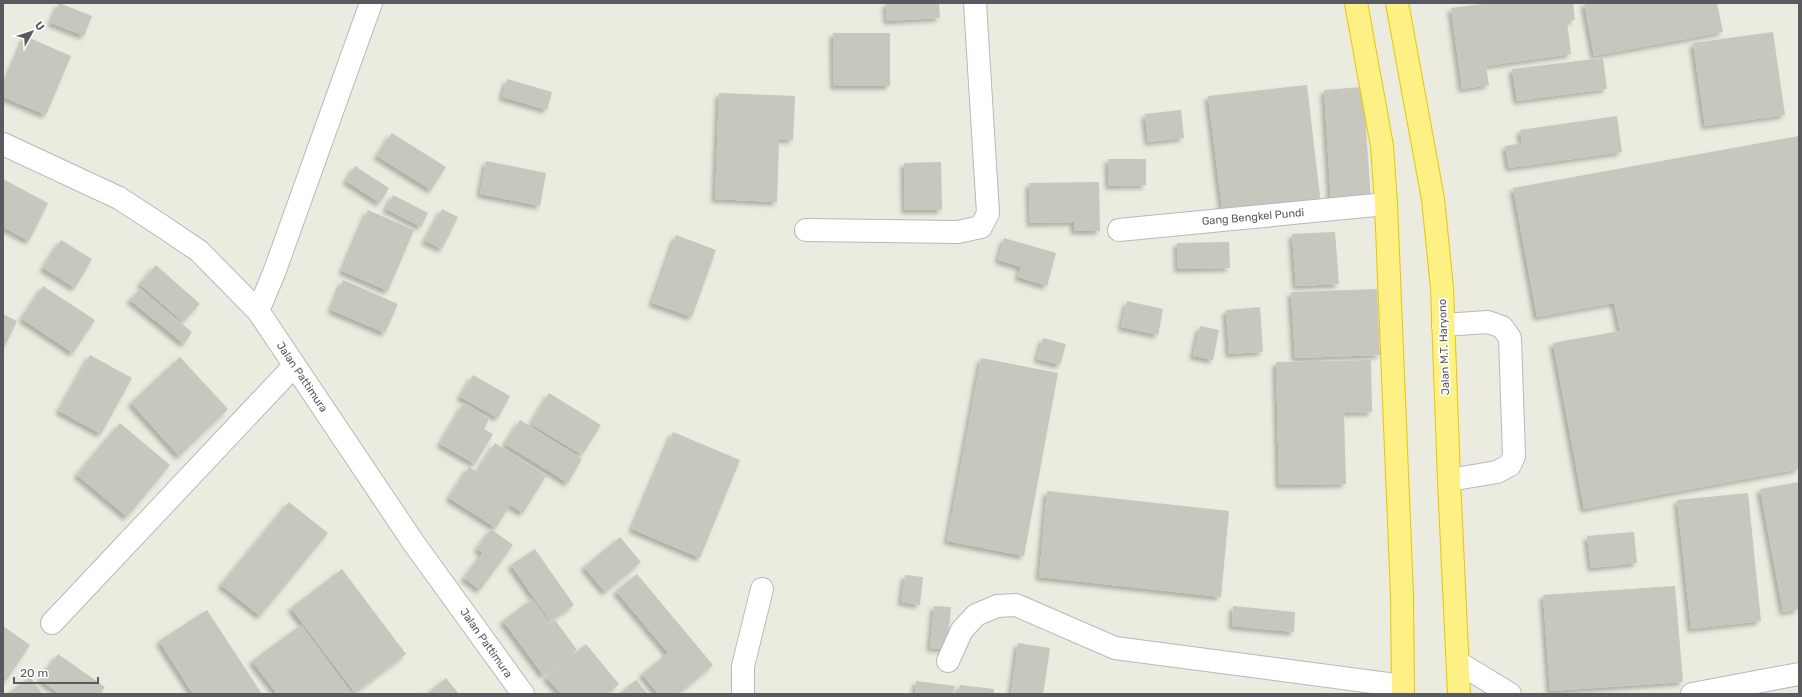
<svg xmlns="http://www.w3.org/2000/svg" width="1802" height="697" font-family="Rubik,sans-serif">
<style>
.building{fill:#c8c7be;filter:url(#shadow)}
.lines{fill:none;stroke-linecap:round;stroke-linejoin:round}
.minor-casing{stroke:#b7b8be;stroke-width:24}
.highway-casing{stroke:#eac500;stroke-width:24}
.minor{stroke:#fff;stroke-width:22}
.highway{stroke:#fdf185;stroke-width:22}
.labels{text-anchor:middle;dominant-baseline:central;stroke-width:3.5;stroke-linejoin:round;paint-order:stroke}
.street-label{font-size:11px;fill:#585a60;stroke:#fff}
</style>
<defs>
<filter id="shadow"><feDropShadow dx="-3.5" dy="3.5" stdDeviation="2" flood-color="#0004"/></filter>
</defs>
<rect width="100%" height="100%" fill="#ebebdf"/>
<path class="building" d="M59 3 92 16 84 36 51 23Z
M886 3H939L940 18 887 21Z
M1490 3H1573L1575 20 1567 21 1571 54 1486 66 1489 85 1462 89 1451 8Z
M1584 3H1717L1723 32 1594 56Z
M1773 32 1785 115 1705 126 1693 43Z
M833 33H890V86H834Z
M25 36 71 56 46 115 3 97V88Z
M1603 58 1607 89 1517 101 1512 69Z
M507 79 552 92 547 110 502 97Z
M1307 85 1321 205 1223 216 1208 96Z
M1363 87 1371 200 1331 202 1324 90Z
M719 93 795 96 793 140 779 139 777 202 715 199Z
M1181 110 1184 138 1148 142 1145 114Z
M1617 116 1622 152 1509 168 1505 146 1522 143 1520 130Z
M392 133 446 167 431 190 377 156Z
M1799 136V469L1584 509 1553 343 1620 331 1614 303 1537 317 1513 188Z
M1108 159H1146V185L1109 186Z
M486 161 546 173 540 206 480 194Z
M941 162 942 210H905L904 163Z
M355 166 389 188 380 203 346 181Z
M3 179 48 203 29 241 3 227Z
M1099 182 1100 231H1074V222L1030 223 1029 183Z
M393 195 428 213 421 227 386 209Z
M442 209 458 217 442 249 425 241Z
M368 210 414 230 388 291 342 271Z
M1335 232 1339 284 1296 286 1292 234Z
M676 235 716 250 692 317 652 303Z
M1004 238 1056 253 1047 286 1018 277 1021 267 998 260Z
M61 240 92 259 75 288 43 268Z
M1229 242 1230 268 1178 269 1177 243Z
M156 265 200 304 183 322 140 284Z
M343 280 398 304 385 333 331 310Z
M43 286 95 320 73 353 22 319Z
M140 289 192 332 184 344 130 300Z
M1377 289 1380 355 1295 358 1291 292Z
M1127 301 1163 309 1158 335 1121 327Z
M1260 307 1263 352 1229 354 1226 310Z
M3 314 17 321 3 350Z
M1200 326 1219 330 1213 360 1193 356Z
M1043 338 1066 344 1060 365 1037 359Z
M90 355 132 378 101 434 59 411Z
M180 357 228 409 179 456 131 403Z
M981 358 1058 373 1024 556 947 541Z
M1371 360 1372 412 1344 413 1346 484 1279 485 1276 362Z
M473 375 510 396 498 418 460 397Z
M549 393 601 425 582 455 531 424Z
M464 403 489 419 484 429 493 434 475 464 440 444Z
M520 420 582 459 568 483 505 444Z
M120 423 170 465 127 517 77 475Z
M673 432 740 460 700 558 632 529Z
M495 443 546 476 523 513 510 505 496 528 449 498 469 467 477 472Z
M1799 482V609L1783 612 1760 489Z
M1047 491 1229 511 1221 597 1039 577Z
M1748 493 1761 621 1691 629 1677 500Z
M289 502 328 533 260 616 221 585Z
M491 529 513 545 480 590 464 578 483 553 477 549Z
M1634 532 1637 563 1591 568 1587 536Z
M620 537 641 562 605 592 584 567Z
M535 549 574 605 550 621 511 565Z
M342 569 406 654 355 693 291 608Z
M637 574 713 665 678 694H658L642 674 668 653 616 591Z
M905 575 923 577 920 605 901 602Z
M1675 586 1683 682 1550 691 1543 595Z
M532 599 550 624 555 620 577 650 543 675 503 621Z
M934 606 951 607 947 649 930 648Z
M1233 606 1295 612 1294 632 1232 626Z
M207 610 262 694H193L159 641Z
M301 625 352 694H277L252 661Z
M3 626 30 645 5 682 3 681Z
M1018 643 1050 648 1043 694H1011Z
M586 644 619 684 607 694H561L546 677Z
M58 654 105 687 100 694H60L40 680Z
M30 677 43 694H7Z
M446 678 459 694H427Z
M636 680 648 694H619Z
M916 681 955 686 953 694H915Z
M960 685 994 689V694H958Z"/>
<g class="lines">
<defs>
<path id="minor" d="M3 144 119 198 162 226 199 251 258 311 413 542 523 694
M806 230 958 232 981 227 988 213 975 3
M1119 230 1386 204
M258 311 274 273 371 3
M1443 325 1488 322 1502 327 1510 338 1514 456 1510 465 1497 472 1449 480
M52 623 294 366
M948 661 962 630 976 615 997 606 1016 605 1115 648 1403 686
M1459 663 1510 694
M743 694V666L762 589
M1692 694 1799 674"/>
<path id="highway" d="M1356 3 1382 146 1386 204 1402 596 1403 694
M1397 3 1433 199 1442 288 1449 480 1459 694"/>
</defs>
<use href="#minor" class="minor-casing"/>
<use href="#highway" class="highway-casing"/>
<use href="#minor" class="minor"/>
<use href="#highway" class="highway"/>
</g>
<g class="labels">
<g class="street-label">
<text transform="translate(1253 217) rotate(-5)">Gang Bengkel Pundi</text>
<text transform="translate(1444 347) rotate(-92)">Jalan M.T. Haryono</text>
<text transform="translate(302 377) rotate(56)">Jalan Pattimura</text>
<text transform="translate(486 643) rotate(55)">Jalan Pattimura</text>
</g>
</g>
<rect width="1802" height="697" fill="none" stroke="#585a60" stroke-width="8"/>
<g transform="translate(32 32) rotate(51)" stroke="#ffffff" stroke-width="3" paint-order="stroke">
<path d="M0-3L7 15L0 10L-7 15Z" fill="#585a60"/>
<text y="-6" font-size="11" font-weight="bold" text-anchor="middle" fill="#585a60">U</text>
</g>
<path d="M14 677v6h84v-6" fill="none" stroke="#585a60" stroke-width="2"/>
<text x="20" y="677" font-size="12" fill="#585a60" stroke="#ffffff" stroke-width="3" paint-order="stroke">20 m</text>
</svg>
